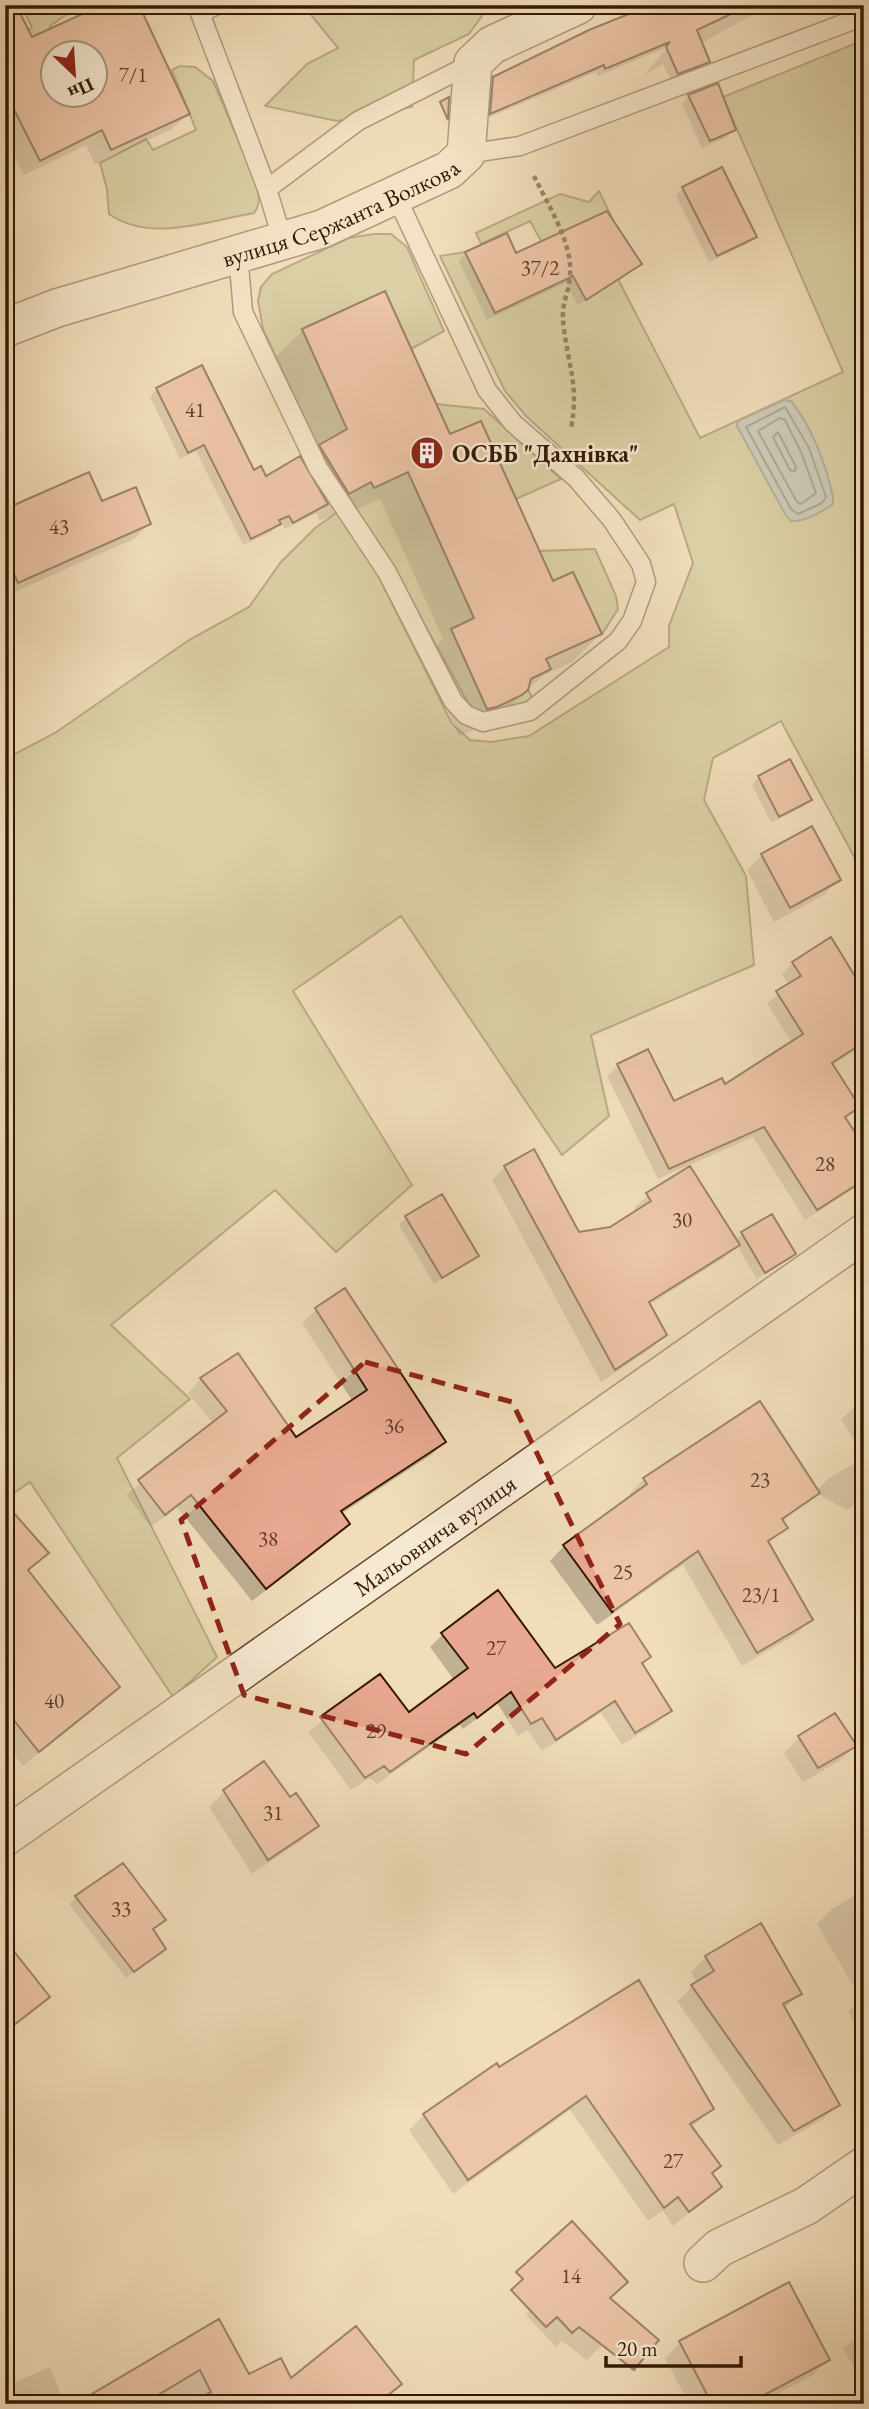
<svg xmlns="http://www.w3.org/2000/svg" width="869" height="2409" font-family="'EB Garamond',serif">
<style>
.green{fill:#c0bf8c;stroke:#7a6c48;stroke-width:2}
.water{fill:#9fb9bb;stroke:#757972;stroke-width:2}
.shadow{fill:#0003;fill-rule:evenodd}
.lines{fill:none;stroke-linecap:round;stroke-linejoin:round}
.shore{stroke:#6a6960;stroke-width:2}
.building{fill:#e8a891;stroke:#351904;stroke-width:2;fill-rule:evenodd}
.service-casing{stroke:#644a32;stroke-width:21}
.minor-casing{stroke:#644a32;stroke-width:40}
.path{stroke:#351904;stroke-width:4.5;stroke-dasharray:5 3.5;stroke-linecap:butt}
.service{stroke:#f6e9d2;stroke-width:18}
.minor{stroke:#f6e9d2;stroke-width:37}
.marked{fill:none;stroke:#8f2418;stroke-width:5;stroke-dasharray:14 9;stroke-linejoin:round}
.labels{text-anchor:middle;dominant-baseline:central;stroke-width:5;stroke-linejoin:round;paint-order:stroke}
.number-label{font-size:21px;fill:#623d27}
.street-label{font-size:24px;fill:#351904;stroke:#f6e9d2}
.poi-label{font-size:24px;font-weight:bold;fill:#351904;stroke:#f6e9d2;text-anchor:start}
</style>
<rect width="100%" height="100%" fill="#f1ddba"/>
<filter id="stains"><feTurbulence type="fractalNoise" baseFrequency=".00286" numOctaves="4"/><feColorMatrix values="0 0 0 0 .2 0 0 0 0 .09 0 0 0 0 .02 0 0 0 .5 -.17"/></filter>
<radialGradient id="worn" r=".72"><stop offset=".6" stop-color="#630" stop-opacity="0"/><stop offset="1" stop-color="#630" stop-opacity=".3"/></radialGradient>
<path class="green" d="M21 5H80L50 26 61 52H52V94L70 133 23 35 32 27Z
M303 5H490L469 34 414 60 412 107 337 121 265 106 307 64 338 48Z
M864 40V875L781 721 713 758 704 800 746 876 754 965 591 1035 609 1116 562 1155 401 916 293 991 412 1185 336 1252 275 1190 111 1325 190 1399 117 1458 217 1657 173 1697 30 1482 5 1499V759L55 733 189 640 249 607 281 562 315 528 339 511 377 573 452 724 470 740 491 742 529 736 669 647V626L693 563 674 504 640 520 526 416 505 391 440 256 465 252 495 313 563 280 530 221 481 244 476 233 560 194 589 202 599 191 614 222 592 237 619 281 700 438 843 372 723 97Z
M180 66 195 67 213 81 255 179C258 190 262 203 254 213 208 221 150 243 109 214L107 189 100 163 146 139 153 150 196 130 172 70Z
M374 234H391L407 247 444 331 411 349 385 291 302 329 374 487 408 472 474 618 451 629 488 711 528 689 533 700 495 719 471 708 401 582 314 439 263 329 258 301 261 287 272 274 349 238Z
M436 404 484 409 561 479 516 499 481 421 450 435Z
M595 549 616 596 618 609 602 634 573 572 553 581 539 551Z"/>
<path class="water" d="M784 400 791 401C812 427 826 464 833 497V504C821 512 806 522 791 521L785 514 737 426 738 421Z"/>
<path class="shadow" d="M5 5 31 39 96 9 95 5H138L188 114 172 129 95 165 86 145 24 175 5 138ZM52 52H94V94H52Z
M703 5H771L700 44 707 62 700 69 671 80 663 64 644 75 668 47 598 76 596 72 483 120 486 86 494 78Z
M689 96 734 129 727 137 702 148 682 104Z
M683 188 754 236 747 244 709 262 676 196Z
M466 253 516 255 639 263 578 306 566 283 487 320 459 261Z
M303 330 450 437 552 584 600 634 572 662 544 675 492 722 459 736 424 658 443 639 380 499 345 514 343 509 320 521 316 513 285 529 281 522 271 532 243 545 196 451 180 459 150 397 157 389 253 472 265 478 302 464 316 450 275 358Z
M101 504 149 524 134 539 5 596V510Z
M759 777 809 800 802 807 771 823 752 785Z
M762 855 839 879 824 895 774 922 747 870Z
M793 963 864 1009V1045L831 1066 858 1107 844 1119 864 1150V1182L805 1220 753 1137 658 1179 607 1076 618 1065 673 1103 724 1086 792 1043 767 1003 789 985 782 974Z
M505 1167 578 1234 611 1228 637 1212 634 1208 648 1195 735 1241 743 1234 794 1254 757 1279 737 1245 724 1258 649 1305 665 1335 652 1348 601 1382 492 1180Z
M406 1217 477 1255 434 1284 399 1225Z
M344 1291 444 1442 431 1455 341 1514 348 1524 334 1537 252 1601 177 1507 151 1527 126 1495 214 1424 188 1393 201 1379 296 1439 353 1402 302 1323 316 1310Z
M864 1399V1457L841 1419Z
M759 1403 816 1491 829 1478 864 1458V1500L846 1510 817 1493 782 1522 785 1527 768 1544 811 1619 797 1634 742 1666 683 1565 597 1625 550 1561 564 1546 632 1497 629 1494 644 1479Z
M5 1540 47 1552 27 1571 118 1686 23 1766 5 1743Z
M443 1634 555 1671 649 1657 641 1665 670 1710 657 1723 622 1745 601 1713 542 1751 528 1730 518 1736 497 1703 463 1729 460 1725 377 1784 370 1778 351 1790 308 1732 380 1676 408 1714 454 1680 430 1647Z
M799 1738 855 1746 839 1761 803 1782 784 1753Z
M264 1763 290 1800 316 1826 301 1841 252 1874 209 1807 224 1792Z
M864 1890V2039L848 2012 861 1999 817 1924 832 1909Z
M76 1897 164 1920 152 1931 164 1949 126 1978 69 1904Z
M7 1943 48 1997 5 2033V1944Z
M706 1957 800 1993 784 2009 838 2104 823 2119 778 2145 677 2001 697 1983 691 1972Z
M499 2069 712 2109 691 2128 710 2174 720 2187 673 2226 663 2211 648 2221 570 2110 453 2194 409 2130 424 2115Z
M566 2248 621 2310 602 2345 587 2360 562 2341 556 2347 526 2315Z
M218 2322 249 2376 291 2381 400 2384 379 2404H78Z
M864 2330V2382L843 2349Z
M680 2343 828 2359 813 2375 758 2404H689L665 2358Z
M50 2367 65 2404H5V2382L7 2386Z"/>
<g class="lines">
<path class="shore" d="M785 407 809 448 826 497 822 503 798 514 791 509 746 427Z
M780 418 785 420 801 452 816 493 801 504 797 502 758 431Z
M778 432 796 467 795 471 790 470 773 437Z"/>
</g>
<path class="building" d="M5 5H16L32 37 102 5H139L190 114 111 150 102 130 40 161 5 92ZM52 52H94V94H52Z
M651 5H750L697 30 710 62 678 74 666 47 670 42 605 69 604 65 490 114 493 77 589 30Z
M718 83 736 130 710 141 688 95Z
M449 97 448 120 440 102Z
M722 167 757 237 717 256 682 187Z
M607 211 642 264 586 300 573 276 495 313 465 252 507 233 516 253Z
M385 291 450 434 481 421 553 581 573 572 602 634 546 659 551 669 531 679 528 690 522 695 497 707 487 709 451 629 474 618 408 472 374 488 371 482 349 494 319 445 347 429 302 329Z
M202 365 254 470 261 466 266 476 300 456 328 504 293 523 289 516 279 520 281 524 251 539 204 445 188 453 156 388Z
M89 472 102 501 136 487 151 524 18 583 5 554V509Z
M790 759 812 800 779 817 758 776Z
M812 826 841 880 790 908 761 854Z
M831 937 864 991V1042L832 1063 860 1107 845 1117 864 1146V1180L817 1210 764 1127 669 1169 617 1064 648 1049 674 1101 722 1078 725 1084 803 1034 776 991 801 976 792 962Z
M534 1149 579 1232 610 1227 651 1201 646 1193 690 1166 740 1245 649 1302 667 1335 615 1370 504 1166Z
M442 1194 479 1256 442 1278 405 1216Z
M772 1214 796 1254 765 1273 741 1232Z
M345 1288 446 1442 341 1511 350 1524 266 1589 191 1495 165 1515 138 1480 227 1411 200 1378 238 1353 296 1437 367 1390 315 1308Z
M760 1401 820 1493 782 1519 788 1528 768 1541 813 1620 757 1653 698 1551 612 1612 563 1545 647 1484 643 1478Z
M5 1503 49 1553 28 1570 120 1687 39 1752 5 1709Z
M498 1590 555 1668 629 1623 651 1657 642 1663 672 1711 635 1733 615 1701 556 1740 542 1718 531 1724 511 1692 477 1718 474 1713 390 1772 384 1766 365 1778 320 1717 380 1674 409 1712 468 1668 441 1633Z
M835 1713 857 1746 818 1768 798 1736Z
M264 1761 290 1797 296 1793 319 1826 268 1860 223 1790Z
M123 1863 166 1920 153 1929 166 1949 134 1972 75 1896Z
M761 1923 802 1994 783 2004 840 2105 794 2131 691 1985 714 1971 705 1956Z
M5 1940 50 1997 5 2032Z
M639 1980 714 2109 690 2124 721 2166 712 2173 722 2187 689 2212 678 2197 664 2208 586 2096 468 2180 423 2114 497 2063 499 2067Z
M572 2221 628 2282 610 2298 659 2340 634 2370 579 2327 572 2333 557 2317 546 2327 511 2290 523 2279 516 2272Z
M789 2282 830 2360 747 2404H712L679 2341Z
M219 2319 249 2374 281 2358 291 2378 356 2326 402 2384 377 2404H189L211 2392 200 2370 143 2404H75Z"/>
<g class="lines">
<defs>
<path id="service" d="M217 5 200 13 267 189 283 241
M466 154 520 146 864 16
M267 189 358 121 473 63
M238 253 243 312 318 468 387 572 453 701 466 715 483 722 530 711 618 641 632 621 646 582 641 564 612 520 576 478 513 423 487 390 396 196"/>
<g id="minor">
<path id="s1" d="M5 328 57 308 322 229 449 170 466 154 473 63 492 45 578 5"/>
<path id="s2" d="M5 1837 864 1233"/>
<path d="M703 2263 719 2248 806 2206 864 2166"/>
</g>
</defs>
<use href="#service" class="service-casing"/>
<use href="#minor" class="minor-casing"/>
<path class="path" d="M534 176C548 205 573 243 570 276 568 299 560 301 564 329 569 369 579 386 571 429"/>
<use href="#service" class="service"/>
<use href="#minor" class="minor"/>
</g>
<path d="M0 0H869V2409H0ZM365 1362 512 1402 620 1624 466 1754 244 1695 181 1520Z" fill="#f1ddba" fill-opacity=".55" fill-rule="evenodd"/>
<path class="marked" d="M365 1362 512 1402 620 1624 466 1754 244 1695 181 1520Z"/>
<defs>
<symbol id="building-disc" viewBox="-11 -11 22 22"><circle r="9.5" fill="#8f2418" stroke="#f6e9d2"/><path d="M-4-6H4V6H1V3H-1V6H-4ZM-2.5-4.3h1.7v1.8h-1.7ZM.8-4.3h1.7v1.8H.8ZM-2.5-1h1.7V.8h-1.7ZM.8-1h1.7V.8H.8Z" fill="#fff"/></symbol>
</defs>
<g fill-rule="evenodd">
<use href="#building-disc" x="408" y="434" width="38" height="38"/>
</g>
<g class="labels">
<g class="number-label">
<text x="133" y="74">7/1</text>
<text x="540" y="267">37/2</text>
<text x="195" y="409">41</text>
<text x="59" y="526">43</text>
<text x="825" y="1163">28</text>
<text x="682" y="1219">30</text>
<text x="394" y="1425">36</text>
<text x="760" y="1479">23</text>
<text x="268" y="1538">38</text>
<text x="623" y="1571">25</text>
<text x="761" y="1594">23/1</text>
<text x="496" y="1647">27</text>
<text x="54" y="1700">40</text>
<text x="376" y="1730">29</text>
<text x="273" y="1812">31</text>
<text x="121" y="1908">33</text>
<text x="673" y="2160">27</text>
<text x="571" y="2275">14</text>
</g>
<g class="street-label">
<text stroke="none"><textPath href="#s1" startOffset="355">вулиця Сержанта Волкова</textPath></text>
<text stroke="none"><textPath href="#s2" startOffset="525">Мальовнича вулиця</textPath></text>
</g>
<g class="poi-label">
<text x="452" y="453">ОСББ "Дахнівка"</text>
</g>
</g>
<rect width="869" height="2409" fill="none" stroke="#f1ddba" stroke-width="28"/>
<rect x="7" y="7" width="855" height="2395" fill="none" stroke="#351904" stroke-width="3.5"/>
<rect x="14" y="14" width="841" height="2381" fill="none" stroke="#351904" stroke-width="2"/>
<g transform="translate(74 74) rotate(155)"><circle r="33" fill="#f6e9d2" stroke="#a99680" stroke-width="2"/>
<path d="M0-5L12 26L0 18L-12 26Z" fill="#8f2418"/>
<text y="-10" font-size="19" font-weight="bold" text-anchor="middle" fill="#351904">Пн</text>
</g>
<path d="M606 2356v10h135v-10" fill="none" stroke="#351904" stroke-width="3.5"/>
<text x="617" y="2356" font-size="21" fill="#351904" stroke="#f6e9d2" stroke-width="5" paint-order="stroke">20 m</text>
<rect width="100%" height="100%" filter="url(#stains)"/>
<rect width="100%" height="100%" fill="url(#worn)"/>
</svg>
